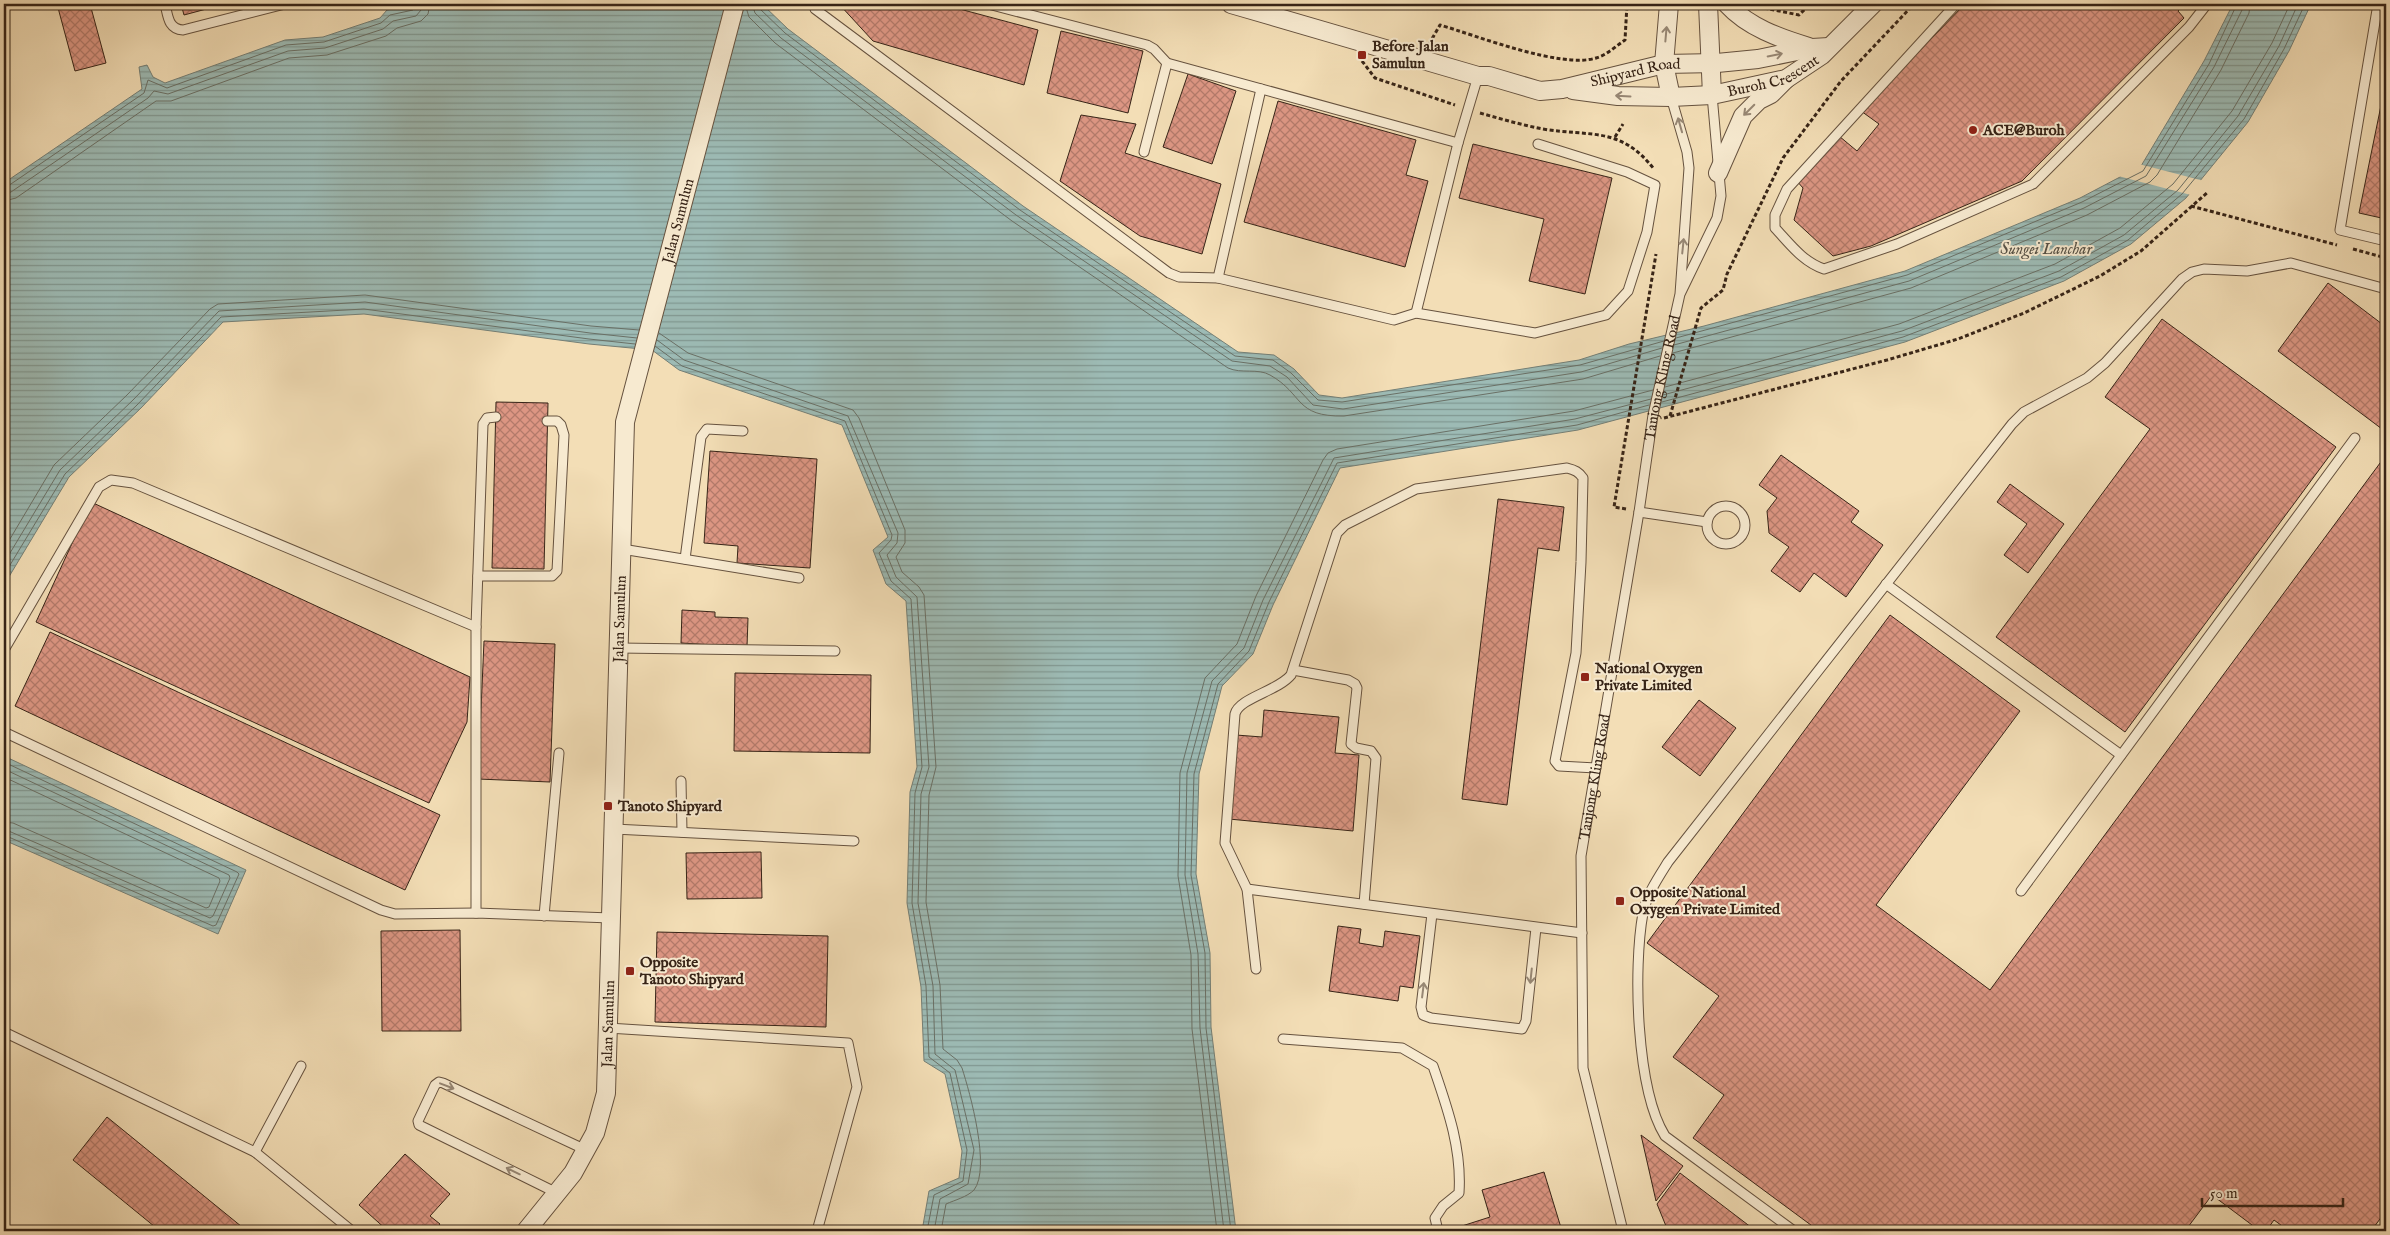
<svg xmlns="http://www.w3.org/2000/svg" width="2390" height="1235" font-family="'IM FELL English',serif">
<style>
.water{fill:url(#water-rules);stroke:#747f76}
.pier{fill:#f3deb6}
.lines{fill:none;stroke-linecap:round;stroke-linejoin:round}
.shore{stroke:#6a7066;stroke-width:1}
.building{fill:url(#building-cross-hatch);stroke:#372417}
.service-casing{stroke:#66523f;stroke-width:11}
.minor-casing{stroke:#66523f;stroke-width:20}
.path{stroke:#372417;stroke-width:3;stroke-dasharray:4 2.5;stroke-linecap:butt}
.service{stroke:#f7ead0;stroke-width:9}
.minor{stroke:#f7ead0;stroke-width:18}
.oneway{stroke:#978774}
.poi-dot{fill:#8f2418;stroke:#f7ead0;stroke-width:2}
.labels{text-anchor:middle;dominant-baseline:central;stroke-width:4;stroke-linejoin:round;paint-order:stroke}
.poi-label{font-size:15px;font-weight:bold;fill:#372417;stroke:#f7ead0;text-anchor:start}
.street-label{font-size:15px;fill:#372417;stroke:#f7ead0}
.water-label{font-size:16px;font-style:italic;fill:#565146;stroke:#f7ead0}
</style>
<defs>
<pattern id="water-rules" width="6" height="5" patternUnits="userSpaceOnUse" patternTransform="scale(1.25)"><rect width="6" height="5" fill="#9dbbb5"/><path d="M0 2.5h6" fill="none" stroke="#819892"/></pattern>
<pattern id="building-cross-hatch" width="8" height="8" patternUnits="userSpaceOnUse" patternTransform="scale(1.25)"><rect width="8" height="8" fill="#dc9683"/><path d="M0 0l8 8M0 8l8-8" fill="none" stroke="#b37a6a"/></pattern>
</defs>
<rect width="100%" height="100%" fill="#f3deb6"/>
<filter id="stains"><feTurbulence type="fractalNoise" baseFrequency=".004" numOctaves="4"/><feColorMatrix values="0 0 0 0 .2 0 0 0 0 .09 0 0 0 0 .02 0 0 0 .5 -.17"/></filter>
<radialGradient id="worn" r=".72"><stop offset=".6" stop-color="#630" stop-opacity="0"/><stop offset="1" stop-color="#630" stop-opacity=".3"/></radialGradient>
<path class="water" d="M423 4H762L788 29 1023 206 1238 352 1274 355 1294 369 1319 395 1342 398 1579 360 1629 344 1704 326 1905 271 2080 198 2141 166 2204 61 2233 4H2311L2289 51 2248 122 2186 198 2131 244 2064 281 1905 342 1578 430 1340 468 1273 605 1253 654 1222 686 1199 774 1196 874 1210 953 1211 1027 1236 1231H922L929 1191 959 1178 962 1151 945 1074 924 1061 921 987 907 903 910 792 917 767 906 601 886 584 873 550 888 537 842 425 679 370 652 350 589 344 364 314 223 322 141 408 69 477 4 585V183L142 89 139 67 147 65 153 77 165 83 285 40 323 37 380 18 387 10Z
M4 756 246 870 218 934 4 840Z"/>
<path class="pier" d="M2139 164 2204 181 2191 195 2118 176Z"/>
<g class="lines">
<path class="shore" d="M745 4 749 17 775 43 1012 221 1228 368C1241 374 1258 368 1270 375 1304 394 1294 417 1344 416L1583 379 1660 356
M752 4 755 13 781 38 1016 215 1232 361 1270 366 1287 377 1313 405 1343 409 1581 372 1662 348
M759 4 760 9 785 33 1020 210 1235 356 1273 360 1291 373 1318 400 1342 402 1580 365 1664 341
M4 187 8 186 144 93 148 80 167 88 286 45 324 42 381 23 390 15 413 10 416 4
M4 193 11 192 148 98 154 91 168 94 288 51 325 48 383 29 393 21 416 16 421 10 422 4
M4 201 16 198 156 101H171L289 58 327 55 386 36 397 28 421 21 428 14 430 4
M659 333 688 353 853 410 859 418 905 530V543L896 557 902 572 919 587 924 595 936 767 929 795 926 902 940 985 943 1049 957 1060 962 1068C970 1093 991 1168 974 1190 967 1197 955 1200 946 1204L941 1231
M1676 338 1907 275 2082 202 2143 171 2209 64 2237 4
M657 340 684 360 848 416 898 533 897 543 887 555 896 577 917 597 929 767 921 794 918 903 933 986 935 1054 955 1070 974 1150 968 1184 940 1199 934 1231
M1674 345 1909 281 2084 208 2146 176 2214 67 2242 10 2243 4
M655 346 682 366 845 421 892 535 891 540 879 553 891 581 911 599 922 767 915 793 912 903 926 986 929 1057 950 1073 967 1150 963 1181 934 1195 927 1231
M1673 353 1911 288 2087 215 2150 182 2157 175 2221 70 2249 13 2250 4
M1665 387 1899 324 2055 264 2120 228 2173 184 2232 111 2272 43 2290 4
M1663 395 1902 331 2059 271 2124 235 2178 190 2238 116 2279 46 2298 4
M1662 402 1903 337 2061 277 2128 240 2182 194 2244 119 2284 49 2305 4
M4 549 54 465 127 395 210 309 218 304 365 295 591 326 639 330
M4 563 60 470 133 400 219 311 365 302 590 333 637 338
M4 575 65 474 137 405 221 317 364 309 589 339 635 344
M4 762 237 872 239 874 216 925 213 926 4 835
M4 769 229 875 230 878 213 916 210 918 4 829
M4 777 219 878 220 881 209 907 206 908 13 823 4 822
M1217 1231 1192 1029 1191 955 1178 876 1180 773 1205 678 1237 644 1256 596 1323 460 1328 453 1337 449 1574 411 1653 390
M1224 1231 1200 1028 1198 954 1185 875 1187 773 1212 681 1244 648 1263 600 1334 458 1575 419 1651 399
M1231 1231 1206 1028 1205 953 1191 875 1194 774 1218 684 1249 651 1269 602 1337 463 1577 425 1649 405"/>
</g>
<path class="building" d="M57 4H90L106 63 75 71Z
M181 4H225L184 15Z
M839 4H941L1038 30 1024 85 873 41Z
M1965 4H2185L2178 11 2184 18 2022 181 1871 246 1833 256 1794 220 1803 188 1796 180 1839 136 1857 151 1879 124 1861 111Z
M1061 31 1143 51 1128 113 1047 93Z
M1188 74 1236 91 1212 164 1163 147Z
M2386 81V219L2359 213Z
M1278 101 1416 140 1406 175 1428 181 1405 267 1244 222Z
M1081 115 1136 124 1125 153 1221 184 1202 254 1140 236 1060 181Z
M1473 144 1612 178 1585 294 1529 281 1544 219 1459 198Z
M2328 283 2386 327V432L2278 351Z
M2162 319 2336 447 2125 732 1996 637 2150 429 2105 397Z
M496 402 548 403 544 569 492 568Z
M710 451 817 459 810 568 737 563 738 546 704 543Z
M1781 455 1859 511 1851 522 1883 545 1846 597 1814 573 1800 592 1771 571 1789 547 1769 533 1767 511 1777 498 1759 485Z
M2386 455V1211L2371 1231H2289L2274 1220 2266 1231H2260L2212 1195 2185 1231H1819L1693 1138 1724 1095 1673 1057 1719 996 1647 943 1890 615 2020 711 1876 905 1990 990Z
M2010 484 2064 524 2028 573 2004 555 2027 524 1997 502Z
M1498 499 1564 507 1559 551 1538 548 1507 805 1462 799Z
M91 502 470 677 467 722 429 803 36 622Z
M682 610 715 612V617L748 618 747 647 681 643Z
M50 632 440 815 405 890 15 706Z
M484 641 555 644 550 782 478 779Z
M735 673 871 675 870 753 734 751Z
M1699 700 1736 728 1700 776 1662 747Z
M1264 710 1339 717 1335 753 1359 755 1353 831 1229 819 1236 735 1262 737Z
M761 852 762 898 687 899 686 853Z
M1338 926 1361 929 1359 943 1383 947 1385 931 1420 936 1413 988 1400 986 1398 1001 1329 991Z
M460 930 461 1031H382L381 931Z
M657 932 828 936 826 1027 655 1022Z
M107 1117 247 1231H160L73 1160Z
M1641 1135 1683 1166 1656 1201Z
M405 1154 450 1194 430 1216 440 1224 434 1231H430L422 1225 416 1231H388L359 1205Z
M1544 1172 1562 1231H1463L1462 1226 1490 1217 1482 1190Z
M1680 1173 1756 1231H1668L1657 1204Z"/>
<g class="lines">
<defs>
<g id="service">
<path d="M165 4C168 16 168 29 183 30L285 4"/>
<path d="M988 4 1147 45 1154 49 1167 63 1458 143"/>
<path d="M1956 4 1787 189 1775 215V228C1790 244 1803 262 1824 269L1897 244 2033 184 2189 27 2207 4"/>
<path d="M2378 4 2340 230 2386 241"/>
<path d="M815 9 1169 273 1179 277 1218 278 1394 320 1416 313 1535 333 1606 315 1628 291 1647 232 1655 185 1627 172 1538 144"/>
<path d="M1144 152 1167 63"/>
<path d="M1218 278 1261 89"/>
<path d="M1681 292 1717 218 1721 196 1712 95"/>
<path d="M1416 313 1458 143 1478 76"/>
<circle cx="1726" cy="525" r="19"/>
<path d="M1639 512 1707 522"/>
<path d="M622 549 799 578"/>
<path d="M685 559 701 437 707 429 743 431"/>
<path d="M478 576H552L557 571 564 435 561 425 557 421H547"/>
<path d="M1886 584 2121 755"/>
<path d="M619 648 835 651"/>
<path d="M4 650 99 487 111 480 133 483 476 627"/>
<path d="M1293 670 1348 680 1355 684 1357 688 1351 744 1356 748 1371 751 1376 758 1364 904"/>
<path d="M4 732 381 910 395 914 476 913 611 918"/>
<path d="M681 781 682 832"/>
<path d="M614 829 854 841"/>
<path d="M1247 889 1582 933"/>
<path d="M2021 891 2355 438"/>
<path d="M476 913V627L483 424 487 418 496 417"/>
<path d="M1432 914 1421 1007 1423 1015 1431 1018 1522 1029 1526 1021 1536 928"/>
<path d="M544 916 559 753"/>
<path d="M1256 969 1247 889 1225 843 1235 714C1239 698 1278 691 1291 675L1337 533 1345 525 1416 489 1567 468C1575 470 1579 472 1583 478L1581 562 1576 653 1555 761 1559 766 1596 768"/>
<path d="M608 1028 848 1043 857 1087 817 1231"/>
<path d="M4 1032 255 1152 352 1231"/>
<path d="M1283 1039 1402 1048 1433 1066C1447 1107 1462 1148 1459 1193L1443 1206 1435 1218 1438 1231"/>
<path d="M255 1152 301 1066"/>
<path d="M557 1193 419 1125 418 1121 435 1085 439 1082 443 1083 586 1150"/>
<path id="s1" d="M1623 1231 1583 1068 1581 856 1639 512 1653 415 1680 294 1689 168 1687 152 1671 97"/>
<path d="M1794 1231 1665 1136C1636 1089 1633 968 1643 913 1647 894 1658 878 1668 862L2012 424 2024 412 2087 378 2105 363 2182 279 2192 272 2204 269 2247 271 2291 263 2386 289"/>
</g>
<g id="minor">
<path id="s2" d="M1231 4 1478 76H1489L1540 91 1562 89 1664 64 1717 63 1758 59 1812 48 1829 47"/>
<path d="M1669 4 1664 64 1671 97"/>
<path d="M1708 4 1712 95"/>
<path d="M1727 4C1748 27 1779 38 1809 47"/>
<path id="s3" d="M1573 90 1618 96 1671 97 1712 95 1786 79 1822 55 1873 4"/>
<path d="M1718 173 1743 116 1759 100 1771 94 1786 79"/>
<path id="s4" d="M526 1231 573 1173 595 1133 606 1093 625 422 735 4"/>
</g>
</defs>
<use href="#service" class="service-casing"/>
<use href="#minor" class="minor-casing"/>
<path class="path" d="M1764 8 1799 15 1810 4
M1429 44 1440 25C1478 36 1561 69 1596 58 1607 55 1616 46 1625 40L1627 4
M1362 61 1375 78 1455 105
M1480 113C1501 119 1522 125 1543 129 1591 137 1620 126 1654 169
M1615 137 1623 124
M2191 206 2337 245
M2353 249 2386 258
M1670 416 1701 308 1723 290 1727 274 1783 158 1841 81 1914 4
M1664 418 1887 360 1958 339 2024 313 2100 276 2141 251 2208 192
M1626 509 1614 507 1656 254"/>
<use href="#service" class="service"/>
<use href="#minor" class="minor"/>
</g>
<defs><path id="oneway-shaft" d="M-6 0H5M1.5-3L5.5 0L1.5 3" fill="none" stroke-width="1.6" stroke-linecap="round" stroke-linejoin="round" transform="scale(1.25)"/></defs>
<g class="oneway">
<use href="#oneway-shaft" transform="translate(1666 34) rotate(-85)"/>
<use href="#oneway-shaft" transform="translate(1775 55) rotate(-11)"/>
<use href="#oneway-shaft" transform="translate(1623 96) rotate(-177)"/>
<use href="#oneway-shaft" transform="translate(1749 110) rotate(135)"/>
<use href="#oneway-shaft" transform="translate(1680 125) rotate(-106)"/>
<use href="#oneway-shaft" transform="translate(1683 246) rotate(-84)"/>
<use href="#oneway-shaft" transform="translate(1531 976) rotate(96)"/>
<use href="#oneway-shaft" transform="translate(1423 990) rotate(-83)"/>
<use href="#oneway-shaft" transform="translate(447 1086) rotate(21)"/>
<use href="#oneway-shaft" transform="translate(513 1171) rotate(-154)"/>
</g>
<g class="poi-dot">
<rect x="1357" y="50" width="10" height="10" rx="2.5"/>
<circle cx="1973" cy="130" r="5"/>
<rect x="1580" y="672" width="10" height="10" rx="2.5"/>
<rect x="603" y="801" width="10" height="10" rx="2.5"/>
<rect x="1615" y="896" width="10" height="10" rx="2.5"/>
<rect x="625" y="966" width="10" height="10" rx="2.5"/>
</g>
<g class="labels">
<g class="poi-label">
<text x="1372" y="46">Before Jalan<tspan x="1372" dy="17">Samulun</tspan></text>
<text x="1983" y="130">ACE@Buroh</text>
<text x="1595" y="668">National Oxygen<tspan x="1595" dy="17">Private Limited</tspan></text>
<text x="618" y="806">Tanoto Shipyard</text>
<text x="1630" y="892">Opposite National<tspan x="1630" dy="17">Oxygen Private Limited</tspan></text>
<text x="640" y="962">Opposite<tspan x="640" dy="17">Tanoto Shipyard</tspan></text>
</g>
<g class="street-label">
<text stroke="none"><textPath href="#s3" startOffset="204">Buroh Crescent</textPath></text>
<text stroke="none"><textPath href="#s2" startOffset="419">Shipyard Road</textPath></text>
<text stroke="none"><textPath href="#s4" startOffset="1041">Jalan Samulun</textPath></text>
<text stroke="none"><textPath href="#s1" startOffset="865">Tanjong Kling Road</textPath></text>
<text stroke="none"><textPath href="#s4" startOffset="636">Jalan Samulun</textPath></text>
<text stroke="none"><textPath href="#s1" startOffset="460">Tanjong Kling Road</textPath></text>
<text stroke="none"><textPath href="#s4" startOffset="231">Jalan Samulun</textPath></text>
</g>
<g class="water-label">
<text x="2046" y="250">Sungei Lanchar</text>
</g>
</g>
<rect width="2390" height="1235" fill="none" stroke="#f3deb6" stroke-width="20"/>
<rect x="5" y="5" width="2380" height="1225" fill="none" stroke="#372417" stroke-width="2.5"/>
<rect x="10" y="10" width="2370" height="1215" fill="none" stroke="#372417"/>
<path d="M2202 1198v8h141v-8" fill="none" stroke="#372417" stroke-width="2.5"/>
<text x="2210" y="1198" font-size="15" fill="#372417" stroke="#f7ead0" stroke-width="4" paint-order="stroke">50 m</text>
<rect width="100%" height="100%" filter="url(#stains)"/>
<rect width="100%" height="100%" fill="url(#worn)"/>
</svg>
